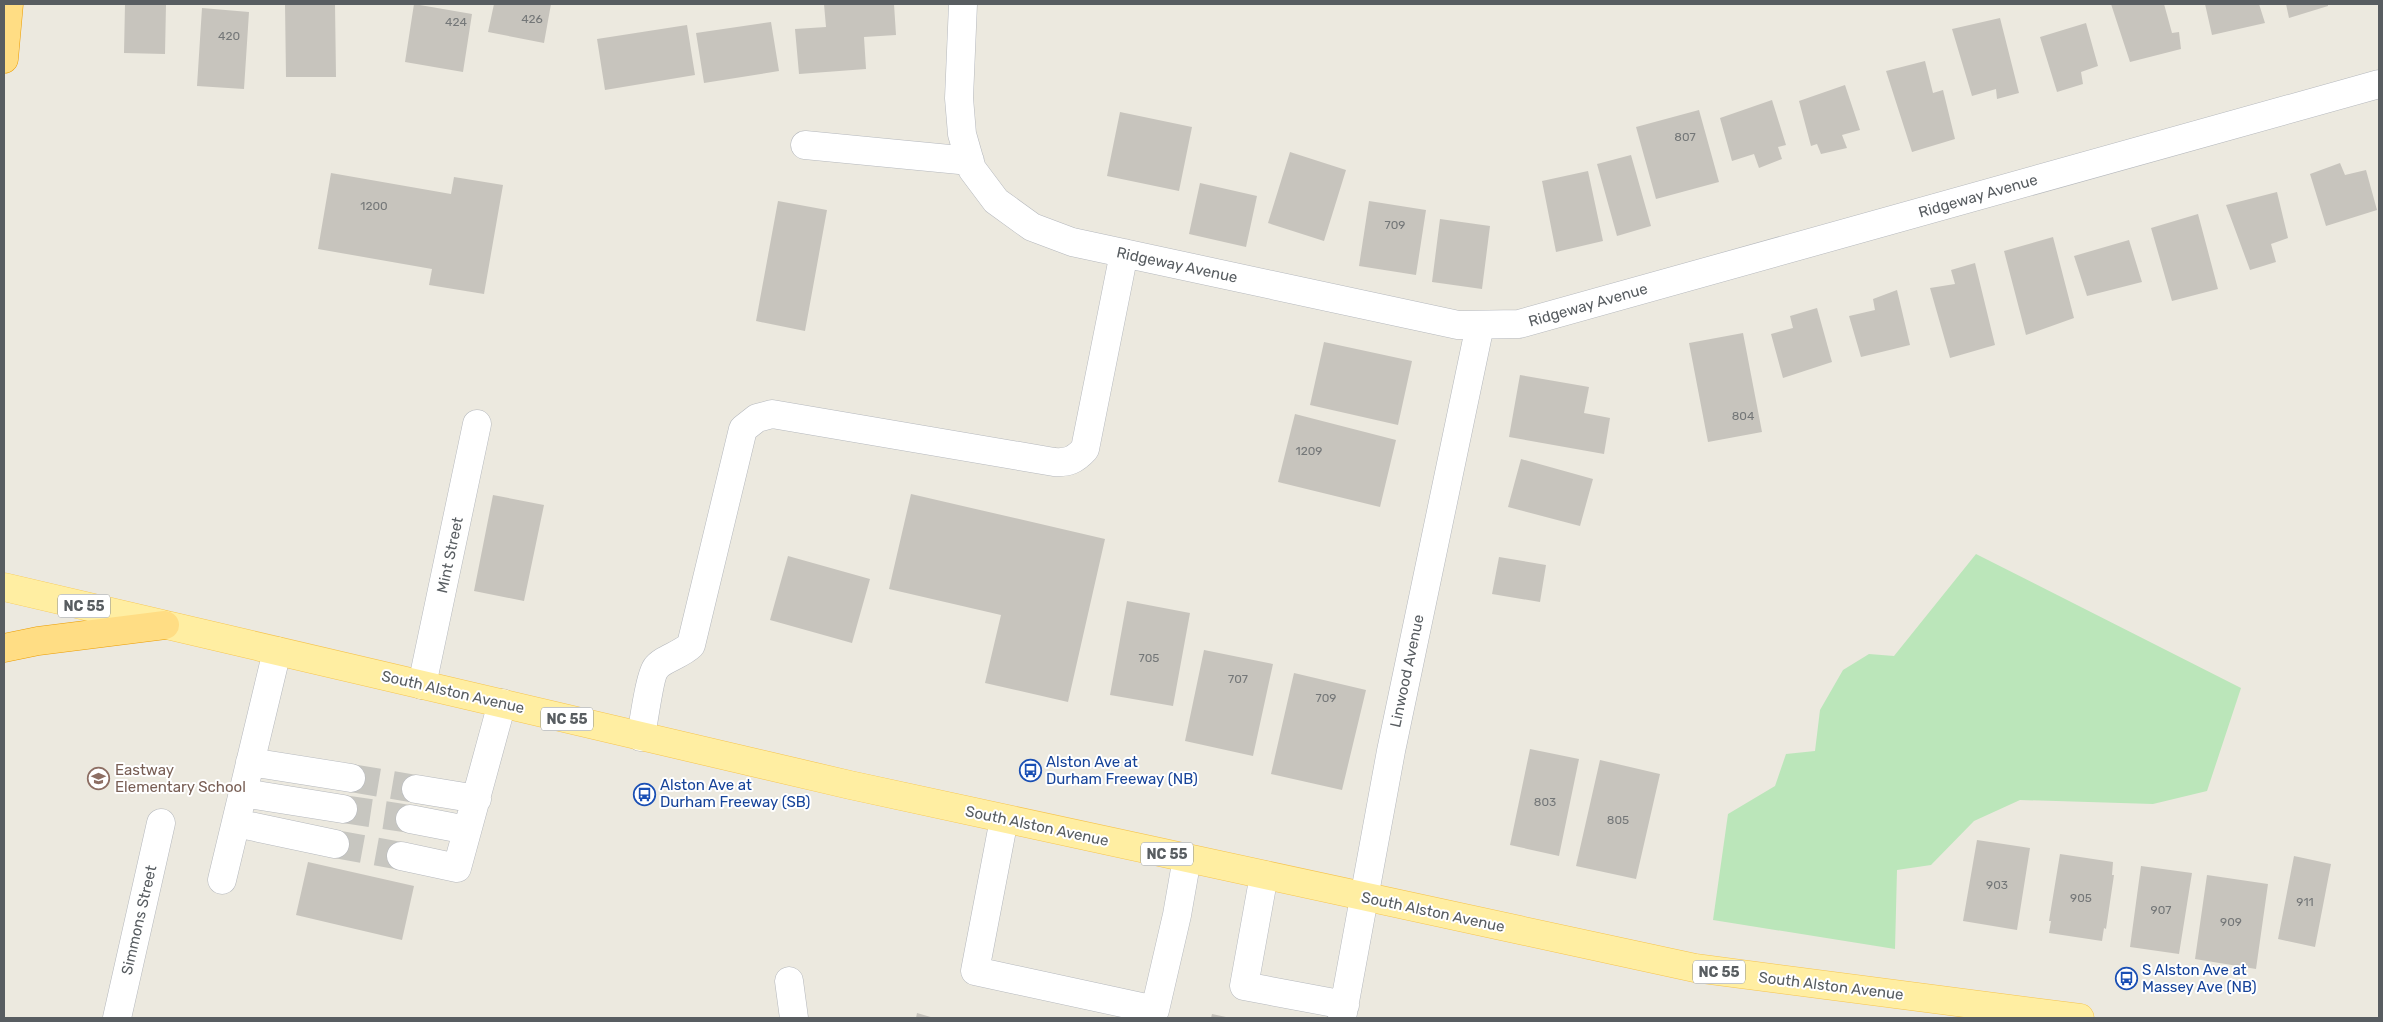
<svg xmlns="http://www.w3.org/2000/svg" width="2383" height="1022" font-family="Rubik,sans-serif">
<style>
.green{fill:#bbe6ba}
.building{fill:#c7c4bd}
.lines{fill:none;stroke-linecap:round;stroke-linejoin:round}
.minor-tunnel{stroke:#c7c6c0;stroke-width:28;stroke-dasharray:28 14;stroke-linecap:butt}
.minor-casing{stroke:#b5b8bd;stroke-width:29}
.major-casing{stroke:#f6c44f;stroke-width:29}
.highway-casing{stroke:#ec9d00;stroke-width:29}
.minor{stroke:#fff;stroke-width:28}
.major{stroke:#ffeea2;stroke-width:28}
.highway{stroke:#ffdd84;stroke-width:28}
.labels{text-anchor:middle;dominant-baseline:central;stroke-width:4;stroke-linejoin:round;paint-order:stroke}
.number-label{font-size:12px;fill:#747778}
.shield{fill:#fff;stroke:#8a8e90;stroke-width:1}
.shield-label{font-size:14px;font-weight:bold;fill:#585d61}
.street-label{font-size:15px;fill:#585d61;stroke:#fff}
.transit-label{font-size:15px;fill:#164399;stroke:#fff;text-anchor:start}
.education-label{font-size:15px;fill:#785e54;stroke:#fff;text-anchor:start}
</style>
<rect width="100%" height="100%" fill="#ece9df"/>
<path class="green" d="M1976 554 2241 688 2207 791 2153 804 2020 800 1974 821 1931 865 1897 870 1895 949 1713 920 1728 814 1775 786 1786 754 1815 751 1820 710 1843 670 1869 654 1894 656Z"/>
<path class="building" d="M125 4H166L165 54 124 53Z
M285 4H335L336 77H286Z
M414 4 472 14 463 72 405 62Z
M494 4H551L544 43 488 32Z
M824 4H894L896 35 864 37 866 69 799 74 795 29 826 27Z
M2111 4H2164L2172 33 2179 32 2181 49 2130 62Z
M2205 4H2259L2265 23 2212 35Z
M2286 4H2328V6L2289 18Z
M202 8 249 12 244 89 197 86Z
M2000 18 2019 93 1997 99 1996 89 1972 96 1952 29Z
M771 22 779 71 704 83 696 33Z
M2086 23 2098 66 2081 72 2083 84 2057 92 2040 37Z
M687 25 695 75 605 90 597 39Z
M1925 61 1933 93 1943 90 1955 139 1912 152 1886 71Z
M1845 85 1860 130 1842 135 1847 148 1821 154 1817 144 1811 146 1799 101Z
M1772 100 1786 145 1778 147 1782 159 1759 168 1754 154 1732 161 1720 118Z
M1699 110 1719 182 1656 199 1636 127Z
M1120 112 1192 127 1179 191 1107 176Z
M1290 152 1346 170 1324 241 1268 223Z
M1631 155 1651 226 1617 236 1597 164Z
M2340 163 2345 175 2366 170 2377 210 2326 226 2310 174Z
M1588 171 1603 241 1556 252 1542 181Z
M331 173 451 194 454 177 503 185 484 294 429 285 432 269 318 249Z
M1200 183 1257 196 1246 247 1189 234Z
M2277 192 2288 238 2271 244 2276 262 2250 270 2226 205Z
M778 201 827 210 805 331 756 321Z
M1369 201 1426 210 1416 275 1359 266Z
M2198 214 2218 289 2172 301 2151 228Z
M1440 219 1490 226 1482 289 1432 282Z
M2053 237 2074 318 2026 335 2004 251Z
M2129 240 2142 282 2087 296 2074 256Z
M1975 263 1995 345 1950 358 1930 288 1955 284 1951 270Z
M1897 290 1910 345 1861 357 1849 316 1875 310 1873 299Z
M1817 308 1832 362 1783 378 1771 334 1793 328 1790 316Z
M1743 333 1762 432 1708 442 1689 343Z
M1324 342 1412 361 1398 425 1310 405Z
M1520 375 1589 387 1584 413 1610 418 1604 454 1509 437Z
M1295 414 1396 440 1380 507 1278 482Z
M1521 459 1593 479 1580 526 1508 507Z
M911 494 1105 539 1068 702 985 683 1001 615 889 589Z
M493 495 544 505 524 601 474 591Z
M788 556 870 579 852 643 770 620Z
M1499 557 1546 565 1540 602 1492 594Z
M1127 601 1190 613 1173 706 1110 695Z
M1204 650 1273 664 1253 756 1185 741Z
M1294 673 1366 690 1342 790 1271 774Z
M1530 749 1579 759 1559 856 1510 845Z
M1600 760 1660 774 1636 879 1576 866Z
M1977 840 2030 848 2017 930 1963 921Z
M2060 854 2113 862 2112 875H2114L2106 929 2104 928 2102 941 2049 933 2051 921H2049Z
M2294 856 2331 864 2315 947 2278 939Z
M308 862 414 886 402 940 296 915Z
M2141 866 2192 873 2179 954 2130 947Z
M2207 875 2268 884 2256 969 2195 959Z
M917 1013 934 1018H916Z
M1212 1014 1226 1017V1018H1211Z"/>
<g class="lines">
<path class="minor-tunnel" d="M351 778 416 789
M343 809 410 819
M335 844 401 856"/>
<defs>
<path id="minor" d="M963 4 959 98 962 134 972 169 996 201 1032 227 1072 242 1458 325 1519 324 2379 84
M805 145 970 161
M422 685 477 424
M641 737C643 725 650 675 656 668 662 659 681 655 691 645L743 429 757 418 772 414 1054 462C1068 463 1075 460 1085 449L1124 253
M250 762 351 778
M416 789 477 799
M243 793 343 809
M410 819 467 830
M1004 819 975 971 1155 1010 1177 915 1187 858
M236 823 335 844
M401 856 457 868 502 703
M1264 875 1244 986 1345 1005
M222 880 277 651
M789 981 794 1018
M117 1018 161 823
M1342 1018 1391 751 1480 325"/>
<path id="major" d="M4 587 850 785 1695 968 2080 1018"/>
<path id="highway" d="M4 59 9 4
M4 648 38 641 165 625"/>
</defs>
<use href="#minor" class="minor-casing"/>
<use href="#major" class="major-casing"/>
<use href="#highway" class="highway-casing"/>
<use href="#minor" class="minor"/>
<use href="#major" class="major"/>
<use href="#highway" class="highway"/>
</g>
<defs>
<symbol id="bus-ring" viewBox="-11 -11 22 22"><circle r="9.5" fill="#fff" stroke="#1a4fb4" stroke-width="1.5"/><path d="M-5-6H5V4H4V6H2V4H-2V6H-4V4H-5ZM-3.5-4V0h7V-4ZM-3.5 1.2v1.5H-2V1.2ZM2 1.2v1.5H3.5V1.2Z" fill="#1a4fb4"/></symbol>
<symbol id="school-ring" viewBox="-11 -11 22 22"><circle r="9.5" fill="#fff" stroke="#8d6e63" stroke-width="1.5"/><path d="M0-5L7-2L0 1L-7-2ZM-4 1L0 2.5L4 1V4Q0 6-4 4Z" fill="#8d6e63"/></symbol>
</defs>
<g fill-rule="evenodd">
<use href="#bus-ring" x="1018" y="758" width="25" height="25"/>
<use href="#school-ring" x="86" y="766" width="25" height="25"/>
<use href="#bus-ring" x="632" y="782" width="25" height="25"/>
<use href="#bus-ring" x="2114" y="966" width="25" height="25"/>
</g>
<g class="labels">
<g class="number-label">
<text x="532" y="19">426</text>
<text x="456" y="22">424</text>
<text x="229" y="36">420</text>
<text x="1685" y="137">807</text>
<text x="374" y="206">1200</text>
<text x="1395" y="225">709</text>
<text x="1743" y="416">804</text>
<text x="1309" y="451">1209</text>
<text x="1149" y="658">705</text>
<text x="1238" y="679">707</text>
<text x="1326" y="698">709</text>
<text x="1545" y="802">803</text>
<text x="1618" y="820">805</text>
<text x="1997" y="885">903</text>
<text x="2081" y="898">905</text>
<text x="2305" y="902">911</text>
<text x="2161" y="910">907</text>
<text x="2231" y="922">909</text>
</g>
<g class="shield">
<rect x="58" y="594.5" width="52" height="23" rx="4"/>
<rect x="541" y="707.5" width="52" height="23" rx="4"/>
<rect x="1141" y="842.5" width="52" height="23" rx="4"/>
<rect x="1693" y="960.5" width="52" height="23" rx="4"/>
</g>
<g class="shield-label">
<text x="84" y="606">NC 55</text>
<text x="567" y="719">NC 55</text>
<text x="1167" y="854">NC 55</text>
<text x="1719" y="972">NC 55</text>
</g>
<g class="street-label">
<text transform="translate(1978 196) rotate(-16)">Ridgeway Avenue</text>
<text transform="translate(1177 265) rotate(12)">Ridgeway Avenue</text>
<text transform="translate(1588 305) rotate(-16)">Ridgeway Avenue</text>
<text transform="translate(450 555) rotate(-78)">Mint Street</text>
<text transform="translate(1407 671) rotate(-78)">Linwood Avenue</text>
<text transform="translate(453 692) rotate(13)">South Alston Avenue</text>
<text transform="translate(1037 826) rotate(12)">South Alston Avenue</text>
<text transform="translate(1433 912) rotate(12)">South Alston Avenue</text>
<text transform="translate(139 920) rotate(-77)">Simmons Street</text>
<text transform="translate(1831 986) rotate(7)">South Alston Avenue</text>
</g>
<g class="transit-label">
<text x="1046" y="762">Alston Ave at<tspan x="1046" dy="17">Durham Freeway (NB)</tspan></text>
<text x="660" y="785">Alston Ave at<tspan x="660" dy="17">Durham Freeway (SB)</tspan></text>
<text x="2142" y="970">S Alston Ave at<tspan x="2142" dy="17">Massey Ave (NB)</tspan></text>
</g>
<g class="education-label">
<text x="115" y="770">Eastway<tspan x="115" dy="17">Elementary School</tspan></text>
</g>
</g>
<rect width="2383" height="1022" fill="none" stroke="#585d61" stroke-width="10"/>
</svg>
